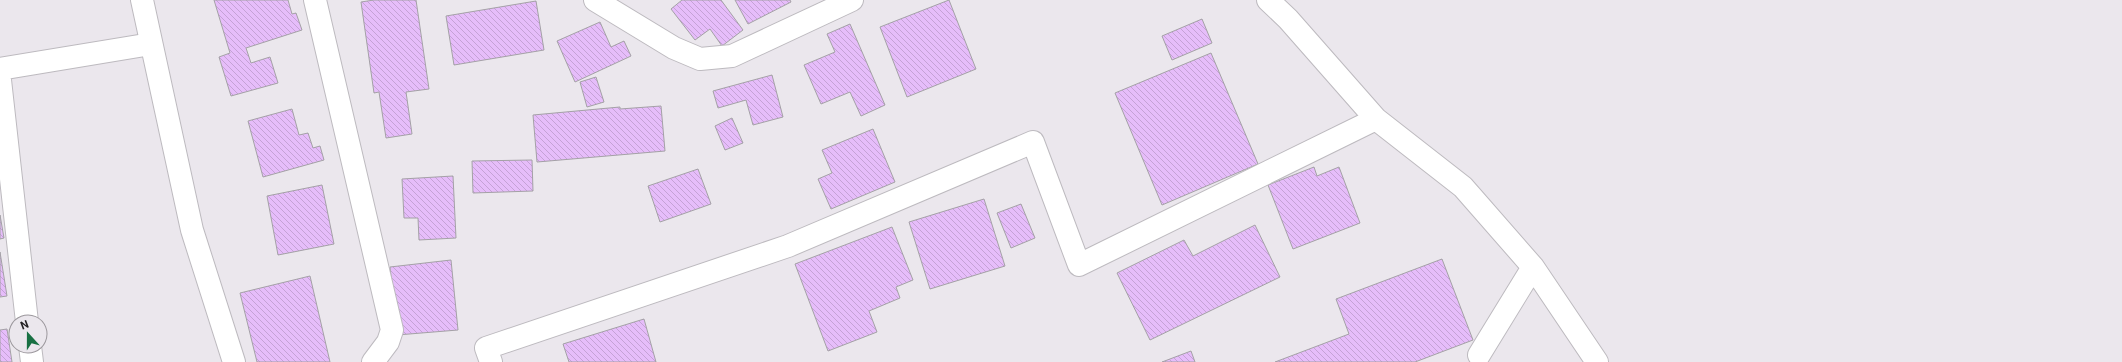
<svg xmlns="http://www.w3.org/2000/svg" width="2122" height="362" font-family="Roboto,sans-serif">
<style>
.building{fill:url(#building-back-hatch);stroke:#a4a1a6}
.lines{fill:none;stroke-linecap:round;stroke-linejoin:round}
.minor-casing{stroke:#bdbabf;stroke-width:24}
.secondary-casing{stroke:#bdbabf;stroke-width:24}
.minor{stroke:#fff;stroke-width:22}
.secondary{stroke:#fff;stroke-width:22}
</style>
<defs>
<pattern id="building-back-hatch" width="6" height="6" patternUnits="userSpaceOnUse"><rect width="6" height="6" fill="#e6bdfa"/><path d="M-1 5l2 2M0 0l6 6M5-1l2 2" fill="none" stroke="#c5a2d6"/></pattern>
</defs>
<rect width="100%" height="100%" fill="#ebe7ed"/>
<path class="building" d="M214 0H288L292 14 296 13 302 30 246 48 251 63 270 57 278 83 231 96 219 57 230 53Z
M374 0H416L429 89 406 92 412 134 386 138 379 92 374 93 361 2Z
M682 0H721L743 30 722 46 710 29 695 40 671 9Z
M735 0H790L791 2 748 24Z
M949 0 976 69 907 97 880 27Z
M536 1 544 50 454 65 446 16Z
M1202 19 1212 43 1172 60 1162 36Z
M600 22 611 47 624 41 631 56 575 82 557 41Z
M850 24 885 105 861 116 850 92 821 104 804 65 835 52 827 34Z
M1211 53 1258 164 1162 205 1115 93Z
M772 75 783 117 753 125 746 100 718 108 713 91Z
M596 77 604 102 587 107 580 82Z
M661 106 665 151 537 162 533 115 620 107V109Z
M292 109 299 135 308 133 313 148 320 146 324 160 263 177 248 121Z
M732 118 743 143 725 150 715 126Z
M873 129 895 182 831 209 818 179 832 173 822 150Z
M532 160 533 191 473 193 472 161Z
M1314 167 1317 176 1339 167 1360 223 1293 249 1268 185Z
M698 169 711 204 660 222 648 186Z
M453 176 456 238 419 240 418 218H404L402 179Z
M322 185 334 244 278 255 267 196Z
M984 199 1005 266 930 289 909 222Z
M1021 204 1035 238 1011 248 997 213Z
M0 215 4 238 0 239Z
M1255 225 1280 277 1150 340 1117 273 1184 240 1193 256Z
M892 227 913 280 896 287 900 298 869 311 877 332 828 351 795 264Z
M0 252 7 296 0 297Z
M1442 259 1473 340 1415 362H1275L1349 334 1336 299Z
M451 260 458 330 397 335 390 267Z
M310 276 330 362H257L240 293Z
M644 319 656 362H569L563 344Z
M7 329 12 362H0V330Z
M1191 351 1195 362H1162Z"/>
<g class="lines">
<defs>
<path id="minor" d="M315 0 392 330 388 342 373 362
M595 0 674 48 700 59 732 56 852 0
M1268 0 1288 19 1376 119 1463 187 1533 267 1597 362
M0 69 151 44
M0 80 27 322
M30 346 32 362
M1479 355 1533 267
M491 362 486 348 788 246 1033 142 1079 265 1376 119"/>
<path id="secondary" d="M142 0 192 230 234 362"/>
</defs>
<use href="#minor" class="minor-casing"/>
<use href="#secondary" class="secondary-casing"/>
<use href="#minor" class="minor"/>
<use href="#secondary" class="secondary"/>
</g>
<g transform="translate(28 334) rotate(339)"><circle r="19" fill="#ebe7ed" stroke="#9b979c"/>
<path d="M0-3L7 15L0 10L-7 15Z" fill="#187043"/>
<text y="-6" font-size="11" font-weight="bold" text-anchor="middle" fill="#222022">N</text>
</g>
</svg>
